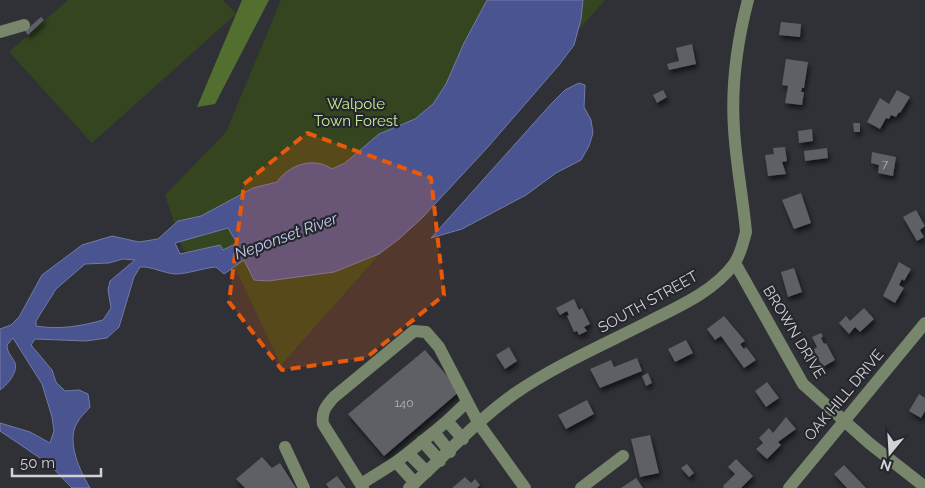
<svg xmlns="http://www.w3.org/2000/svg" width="925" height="488" font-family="Raleway,sans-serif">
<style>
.green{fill:#34451f}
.forest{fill:#526f2f}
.water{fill:#4a5491;stroke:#727aa6;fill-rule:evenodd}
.building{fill:#5e5f66;filter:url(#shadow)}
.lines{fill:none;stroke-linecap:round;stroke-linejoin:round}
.minor{stroke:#78866b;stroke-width:12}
.marked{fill:#e8590c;fill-opacity:0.2;stroke:#e8590c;stroke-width:4;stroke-dasharray:10 6;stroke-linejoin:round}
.labels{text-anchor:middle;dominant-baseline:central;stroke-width:4.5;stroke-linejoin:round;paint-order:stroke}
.number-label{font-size:12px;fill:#b4b5ba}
.park-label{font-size:15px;fill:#c5f194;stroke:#25272c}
.street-label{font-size:15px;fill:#d1d2d6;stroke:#25272c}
.water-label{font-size:16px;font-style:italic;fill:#c4cdf1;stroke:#25272c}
</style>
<defs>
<filter id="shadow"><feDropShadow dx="2" dy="4" stdDeviation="2.5" flood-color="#0009"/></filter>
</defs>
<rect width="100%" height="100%" fill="#2f3136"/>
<path class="green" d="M68 0H223L236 14 92 143 9 52Z
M281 0H605L281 365 236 270 183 250 165 195 226 132Z"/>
<path class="forest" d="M242 0H269L215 104 197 107Z"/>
<path class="water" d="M487 0H583L581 19 574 45 559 65 487 148 422 218 399 239 379 254 334 272 268 281 254 280 244 260 224 274 216 267C203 268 188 274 175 274 163 273 151 266 140 267L134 277 119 327 107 338 86 341 35 339 31 345 52 370 56 382 65 391 79 390 88 394 90 407C86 412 80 417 77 423 66 442 80 471 90 488H72L49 464 0 431V423L30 432 50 443 54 431 52 417 42 384 13 338 7 345C7 353 12 356 15 363 18 373 7 385 0 390V329L11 325 19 317 42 275 82 245 112 236 139 242 158 239 178 221 201 216 253 188 277 182C289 165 313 156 332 169L345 163 379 134 415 119 433 104 446 84 464 43ZM228 228 237 243 223 250 220 245 180 254 175 243ZM123 259 135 260 110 281 108 290 111 308 103 320C82 326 59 330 36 326V321L56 289 85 264 109 263Z
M579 83 585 85 584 107 591 120 593 133 589 146 581 160 556 173 526 195 462 229 431 238 551 104 565 90Z"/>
<path class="building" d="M41 17 44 20 28 35 25 31Z
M781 22 801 24 800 37 779 35Z
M692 44 696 64 669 70 667 64 679 61 676 48Z
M786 59 808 62 804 88H802L801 92H804L802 105 785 103 788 86 782 85Z
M663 90 667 97 657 103 653 95Z
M897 90 910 97 900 113 899 112 896 117 891 115 889 119 886 118 880 129 867 122 880 98 889 104Z
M853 123H860V132H854Z
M812 129 813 141 799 143 798 131Z
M785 147 787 161 782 162 786 174 768 176 765 155 774 154 773 148Z
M827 148 828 158 805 161 804 151Z
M872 152 896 157 893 176 878 173 879 165 871 163Z
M801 193 811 223 794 229 782 200Z
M916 210 925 226 920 230 924 237 917 241 903 217Z
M899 262 911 269 904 281 902 279 899 285 904 288 895 303 883 296Z
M794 268 802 292 788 297 781 272Z
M574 299 579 310 582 308 590 324 584 327 587 331 579 335 577 331 574 332 567 316 569 315 567 311 560 315 556 308Z
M864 308 874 319 860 332 855 327 849 334 839 323 846 316 850 321Z
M724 316 745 341 740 344 744 349 746 347 756 360 744 368 721 336 715 340 707 329Z
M821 333 823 336 821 338 824 344 826 343 835 360 823 367 813 350 817 347 812 337Z
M686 340 693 353 675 362 668 349Z
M509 347 517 361 505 369 496 355Z
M425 350 460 391 384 456 348 414Z
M637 358 642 371 600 388 590 369 611 360 614 367Z
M648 373 652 383 646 386 642 376Z
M767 382 779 398 766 407 755 391Z
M919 394 925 398V411L921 418 909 411Z
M587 400 594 414 566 429 558 415Z
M786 417 796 429 778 442 781 445 767 459 756 449 763 443 759 438 769 428 773 433Z
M650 435 659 473 640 477 631 439Z
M262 457 272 468 280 463 296 488H245L236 479Z
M736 459 753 476 741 488H724L723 486 735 474 728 467Z
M687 464 694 473 689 477 681 468Z
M844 465 866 488H847L834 474Z
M337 476 346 488H329L326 484Z
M465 477 471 483 475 479 480 485 477 488H452Z
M636 478 643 488H621Z"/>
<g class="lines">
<path class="minor" d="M0 32 24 25
M735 263 803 384 869 443 925 487
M447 421 467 402
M434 432 447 421 463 439
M422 441 440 461
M285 447 304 488
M408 453 434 432 450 452
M415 483 396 462 408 453 427 472
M361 484 396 462
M363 488 323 424C321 412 326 406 334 397L414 331 426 332 439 347 479 424 525 488
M409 488C444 457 476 421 514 394 556 365 605 344 650 321 680 306 714 291 734 264 741 254 743 243 746 232 743 198 736 164 734 129 731 85 737 42 748 0
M581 488 623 456
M789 488 925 323"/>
</g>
<path class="marked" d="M307 133 431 178 444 295 366 358 282 370 229 302 244 184Z"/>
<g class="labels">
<g class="number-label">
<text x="885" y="164">7</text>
<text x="404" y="403">140</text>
</g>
<g class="park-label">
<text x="356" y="104">Walpole<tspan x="356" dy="17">Town Forest</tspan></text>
</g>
<g class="street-label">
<text transform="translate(648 302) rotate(-29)">SOUTH STREET</text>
<text transform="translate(794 332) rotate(59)">BROWN DRIVE</text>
<text transform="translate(844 395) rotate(-50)">OAK HILL DRIVE</text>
</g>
<g class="water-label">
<text transform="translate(286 236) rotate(-20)">Neponset River</text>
</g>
</g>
<g transform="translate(890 453) rotate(198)" stroke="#25272c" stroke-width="4" paint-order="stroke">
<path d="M0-4L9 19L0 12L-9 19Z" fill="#d1d2d6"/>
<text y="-8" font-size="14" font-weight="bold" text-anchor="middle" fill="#d1d2d6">N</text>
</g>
<path d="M12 468v8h89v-8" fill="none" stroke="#d1d2d6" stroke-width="2.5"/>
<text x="20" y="468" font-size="15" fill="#d1d2d6" stroke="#25272c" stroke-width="4" paint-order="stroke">50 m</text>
</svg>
